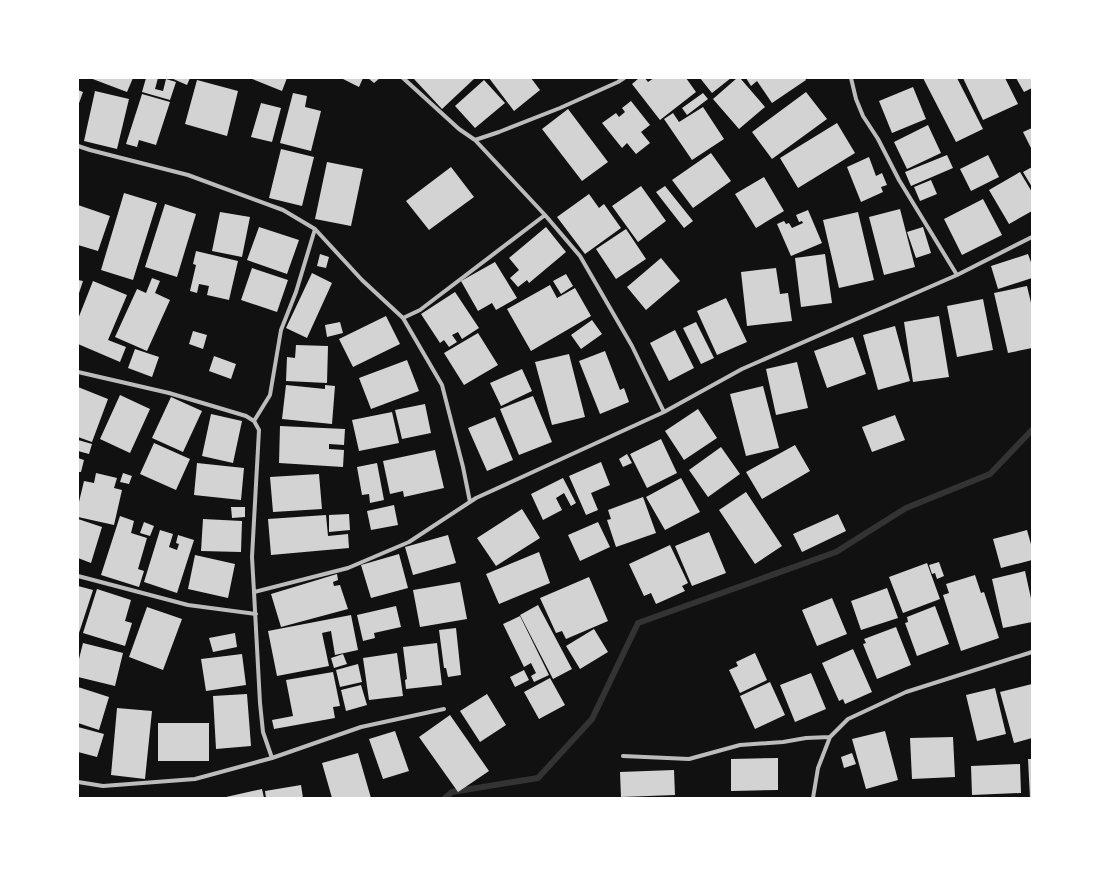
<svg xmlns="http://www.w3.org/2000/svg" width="1110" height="876" font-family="Raleway,sans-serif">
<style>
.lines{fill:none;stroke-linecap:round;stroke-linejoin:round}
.stream{stroke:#333;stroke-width:6}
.building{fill:#d3d3d3}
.minor{stroke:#bcbcbc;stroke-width:4}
</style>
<rect width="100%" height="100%" fill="#111"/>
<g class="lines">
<path class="stream" d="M445 798 452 792 538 778 592 719 638 623 836 552 906 508 990 474 1032 430"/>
</g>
<path class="building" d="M90 78H133L127 92Z
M146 78H158L155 89 163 91 166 79 176 82 170 100 142 92Z
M171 78H190L187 85Z
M250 78H287L282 91Z
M341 78H363L359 87Z
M368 78H380L374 83Z
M415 78H475L442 109 414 79Z
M489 78H531L540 90 514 111Z
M639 78H645L648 82 654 78H686L696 92 660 120 632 84Z
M700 78H731L712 93Z
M737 78H740L765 107 739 129 713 99Z
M746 78H805L806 80 772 103 757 81 751 86Z
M923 78H957L983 129 956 142Z
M963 78H1005L1018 104 983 120Z
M1016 78H1032V88L1024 92Z
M197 80 238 91 227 136 185 124Z
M484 80 505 103 475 128 455 106Z
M913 87 926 119 892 133 879 101Z
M78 90 83 92 78 106Z
M95 91 129 99 117 149 84 141Z
M806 92 827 119 772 159 752 132Z
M293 93 307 96 305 107 321 111 311 151 280 143Z
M703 93 708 99 687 115 682 108Z
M142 94 170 102 156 145 139 140 137 147 126 144Z
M631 101 650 125 641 132 650 143 636 154 627 143 622 148 602 123 616 113 619 117 625 112 622 108Z
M261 103 281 108 272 142 251 137Z
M703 107 724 139 692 160 664 119 673 113 679 122Z
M568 109 608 162 582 181 542 129Z
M837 123 855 153 798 188 780 158Z
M928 125 941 153 907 169 894 142Z
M1032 128V150L1023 132Z
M281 149 314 157 302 206 269 198Z
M711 153 731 181 693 208 672 180Z
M947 155 953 168 911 186 905 172Z
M988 155 999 177 971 191 960 169Z
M869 157 876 176 882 173 887 185 881 187 883 192 861 202 847 167Z
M327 162 363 169 351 226 315 219Z
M451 167 474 197 429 230 406 201Z
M1032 167V187L1023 172Z
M1020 172 1032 192V211L1009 224 989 190Z
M764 177 784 211 756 228 735 194Z
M931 180 937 194 920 201 914 187Z
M641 186 666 221 638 242 612 206Z
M665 186 693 221 684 228 656 192Z
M124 193 157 203 133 280 101 270Z
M589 194 599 208 604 204 621 228 585 254 557 217Z
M983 199 1002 235 962 255 944 219Z
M165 204 196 214 177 277 145 267Z
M78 205 110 216 98 251 78 245Z
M900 209 915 267 884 275 869 217Z
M808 210 822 243 791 256 777 224 784 221 786 224 789 223 792 228 803 223 802 221 799 222 796 215Z
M220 212 250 217 242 257 212 251Z
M858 212 874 280 839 288 823 220Z
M259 227 299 240 287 274 247 260Z
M546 227 566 252 529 283 527 280 518 287 510 278 519 270 509 258Z
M923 227 931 253 916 258 907 232Z
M626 229 646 259 616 279 596 249Z
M196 251 238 261 229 300 207 295 209 286 199 284 197 293 190 291 196 265 193 264Z
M320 254 329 257 326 268 317 266Z
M825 254 832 303 801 307 795 258Z
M1028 254 1032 265V278L998 289 991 266Z
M661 258 680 281 646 310 627 287Z
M495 262 517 298 496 310 492 303 478 311 461 281Z
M252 268 288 280 277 312 241 300Z
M776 268 780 294 788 293 792 321 747 326 741 272Z
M312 273 332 283 307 338 286 328Z
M566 274 573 286 561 294 553 281Z
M152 278 160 281 155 293 170 300 147 351 115 337 137 289 146 293Z
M78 280 83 281 78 296Z
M93 281 127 295 108 340 126 347 120 362 78 344V319Z
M550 285 557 298 575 288 591 316 531 351 507 309Z
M1027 286 1032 307V348L1008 353 994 293Z
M455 292 479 328 462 339 458 332 452 335 457 342 449 347 444 340 440 343 421 314Z
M726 298 747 342 717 355 697 311Z
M983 299 993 350 957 357 947 306Z
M386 316 400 344 353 367 339 339Z
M939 316 949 377 913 382 904 322Z
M592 320 602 334 581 349 571 335Z
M340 322 343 333 327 337 325 325Z
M696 322 714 358 701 364 683 328Z
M895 326 910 381 878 390 863 335Z
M675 330 694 368 669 381 650 343Z
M193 331 207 335 203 349 189 344Z
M478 333 498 365 464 385 444 353Z
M853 337 866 374 827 388 814 351Z
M296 345 328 346 327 383 286 381 287 357 295 358Z
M135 349 159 357 152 377 128 368Z
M605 351 620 390 624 388 629 402 600 414 579 361Z
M569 354 585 417 552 425 535 362Z
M214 356 236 364 231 379 209 371Z
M407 360 419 391 371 409 359 378Z
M797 362 808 408 776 415 766 369Z
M522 369 532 391 501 406 490 383Z
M286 385 325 389V385L335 386 332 424 282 419Z
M763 386 779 448 746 456 730 394Z
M78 387 108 399 92 442 78 437Z
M120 395 150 409 130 453 100 439Z
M533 396 552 442 519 455 500 409Z
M171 397 202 411 183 452 152 438Z
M425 404 431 433 402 439 395 410Z
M698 409 717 438 684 460 665 431Z
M392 412 399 443 359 451 352 420Z
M211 414 242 421 233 463 202 456Z
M895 415 905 440 872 452 862 427Z
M495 417 513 460 487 471 468 428Z
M280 426 345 429 344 445 329 444V449L344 450 343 467 279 463Z
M661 439 677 473 647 488 630 454Z
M78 440 92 444 89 454 78 451Z
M154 443 190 459 176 490 140 474Z
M795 445 810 471 762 499 746 472Z
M721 447 740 474 708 497 689 470Z
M435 450 444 488 404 497 403 491 390 494 383 461Z
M627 454 632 463 623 467 619 459Z
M78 458 84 460 81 472H78Z
M601 462 610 485 591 493 598 510 586 515 569 476Z
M197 463 244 468 241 500 194 495Z
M377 463 384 500 370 503 369 494 362 495 357 467Z
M96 473 117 478 114 488 122 490 114 525 78 517V506L84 481 94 483Z
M123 473 132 476 129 484 120 482Z
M319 474 322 509 273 512 270 477Z
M563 478 576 503 571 506 564 493 556 498 562 510 543 520 531 494Z
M681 478 700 512 665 530 646 497Z
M746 492 782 546 755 564 719 510Z
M643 497 656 533 616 547 607 520 611 519 608 510Z
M394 505 398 525 371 530 367 511Z
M231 507H245V517L232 518Z
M522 509 540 538 496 566 477 538Z
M349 514 350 530 329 532V515Z
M838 514 846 531 802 552 793 534Z
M326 515 328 536 348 534 349 548 271 555 268 519Z
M120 516 134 521 131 533 147 538 138 569 144 571 139 587 101 575Z
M78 519 102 527 91 563 78 558Z
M203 519 242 521 241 552 201 551Z
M144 522 154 526 150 536 140 533Z
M598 522 610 547 580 561 568 535Z
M160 530 173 534 169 547 177 550 179 544 176 543 178 535 194 540 177 593 144 582Z
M1027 530 1032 548V560L1001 568 993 539Z
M709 532 726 573 692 586 675 546Z
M448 535 456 563 413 575 405 547Z
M670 545 688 583 682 586 685 591 656 604 651 593 644 596 629 564Z
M539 552 550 583 499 604 486 574Z
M399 554 408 588 371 598 361 565Z
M195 555 235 564 228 598 188 589Z
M939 562 944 576 937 579 935 573 932 574 929 565Z
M927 563 940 599 903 613 889 577Z
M1025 571 1032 603V622L1003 628 992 579Z
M337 574 338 580 333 582 334 586 340 585 348 609 281 627 271 594Z
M975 575 981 593 984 592 999 638 961 651 943 595 949 593 946 584Z
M589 577 608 621 566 639 562 631 556 633 540 598Z
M460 582 467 619 420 627 413 590Z
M78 586 93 590 78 636Z
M887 588 898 618 861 630 851 601Z
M97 589 131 600 125 621 132 623 125 646 83 633Z
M832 598 847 634 817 646 802 610Z
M538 605 572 669 553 679 520 615Z
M396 606 401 627 374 633 375 638 363 641 357 615Z
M935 606 949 644 917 656 905 623 908 622 907 617Z
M147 607 182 619 163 670 129 657Z
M351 615 358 650 335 655 331 631 322 633 329 666 277 676 268 631Z
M520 616 549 675 534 682 531 676 536 673 531 663 524 667 503 624Z
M896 627 911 665 877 679 863 644 866 643 864 639Z
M456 628 461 675 448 677 446 668H444L439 630Z
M594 629 608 652 580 669 566 646Z
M235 633 237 647 213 652 209 638Z
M83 643 123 653 115 686 78 677V663Z
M437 643 442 685 406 689 405 680 407 679 403 647Z
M853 649 872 692 845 704 843 699 839 701 822 663Z
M397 653 403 696 369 700 363 658Z
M755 653 767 680 740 693 729 670 738 666 736 662Z
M242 654 246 685 206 691 201 659Z
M343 654 347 664 334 668 331 658Z
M358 664 362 682 340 687 336 670Z
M524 670 529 680 515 687 510 677Z
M333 672 340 706 333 707 335 718 274 729 272 720 293 716 286 680Z
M811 673 826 709 795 722 780 685Z
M550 678 565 705 539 719 524 692Z
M770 682 785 715 755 729 740 696Z
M1032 684V738L1014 743 1000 692Z
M361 685 367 705 346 711 341 690Z
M78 687 109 697 99 730 78 723Z
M995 688 1006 734 977 741 966 695Z
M247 694 251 746 216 749 213 696Z
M487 694 506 725 480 742 460 711Z
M117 708 152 711 145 779 111 775Z
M450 715 489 771 458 792 419 737Z
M158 723H209V761H158Z
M78 727 104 734 97 757 78 752Z
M395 731 409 771 383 779 369 739Z
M885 731 898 780 866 789 852 739Z
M953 737 955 777 912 779 910 738Z
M358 753 371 798H332L322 763Z
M852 753 856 764 844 768 841 757Z
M778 758V790L731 791V759Z
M1028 759H1032V798H1030Z
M1020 764 1021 793 972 795 971 766Z
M674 770 675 795 621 797 620 772Z
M301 785 303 798H266L265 791Z
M262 789 264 798H226V797Z"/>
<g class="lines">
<path class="minor" d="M403 78 459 129 475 140 545 215 580 256 632 346 664 412
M851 78 856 99 863 116 878 139 899 180 957 275
M475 140 499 132 560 108 618 82 624 78
M78 146 90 150 188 175 283 210 315 229 362 280 403 318 420 310 545 215
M403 318 442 385 463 467 470 502
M78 372 169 393 226 410 246 416 254 421 259 430 252 557 254 592 260 703 263 732 272 758
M254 421 270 395 281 330 296 292 315 229
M78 576 188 605 256 614
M254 592 348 568 409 542 476 498 664 412 742 369 957 275 1032 237
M623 756 689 759 740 745 783 742 806 738 830 737
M78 782 103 786 195 779 272 758 361 727 444 709
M813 798 818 768 830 737 848 719 906 692 1032 652"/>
</g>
<rect width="1110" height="876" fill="none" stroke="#ffffff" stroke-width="158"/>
</svg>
